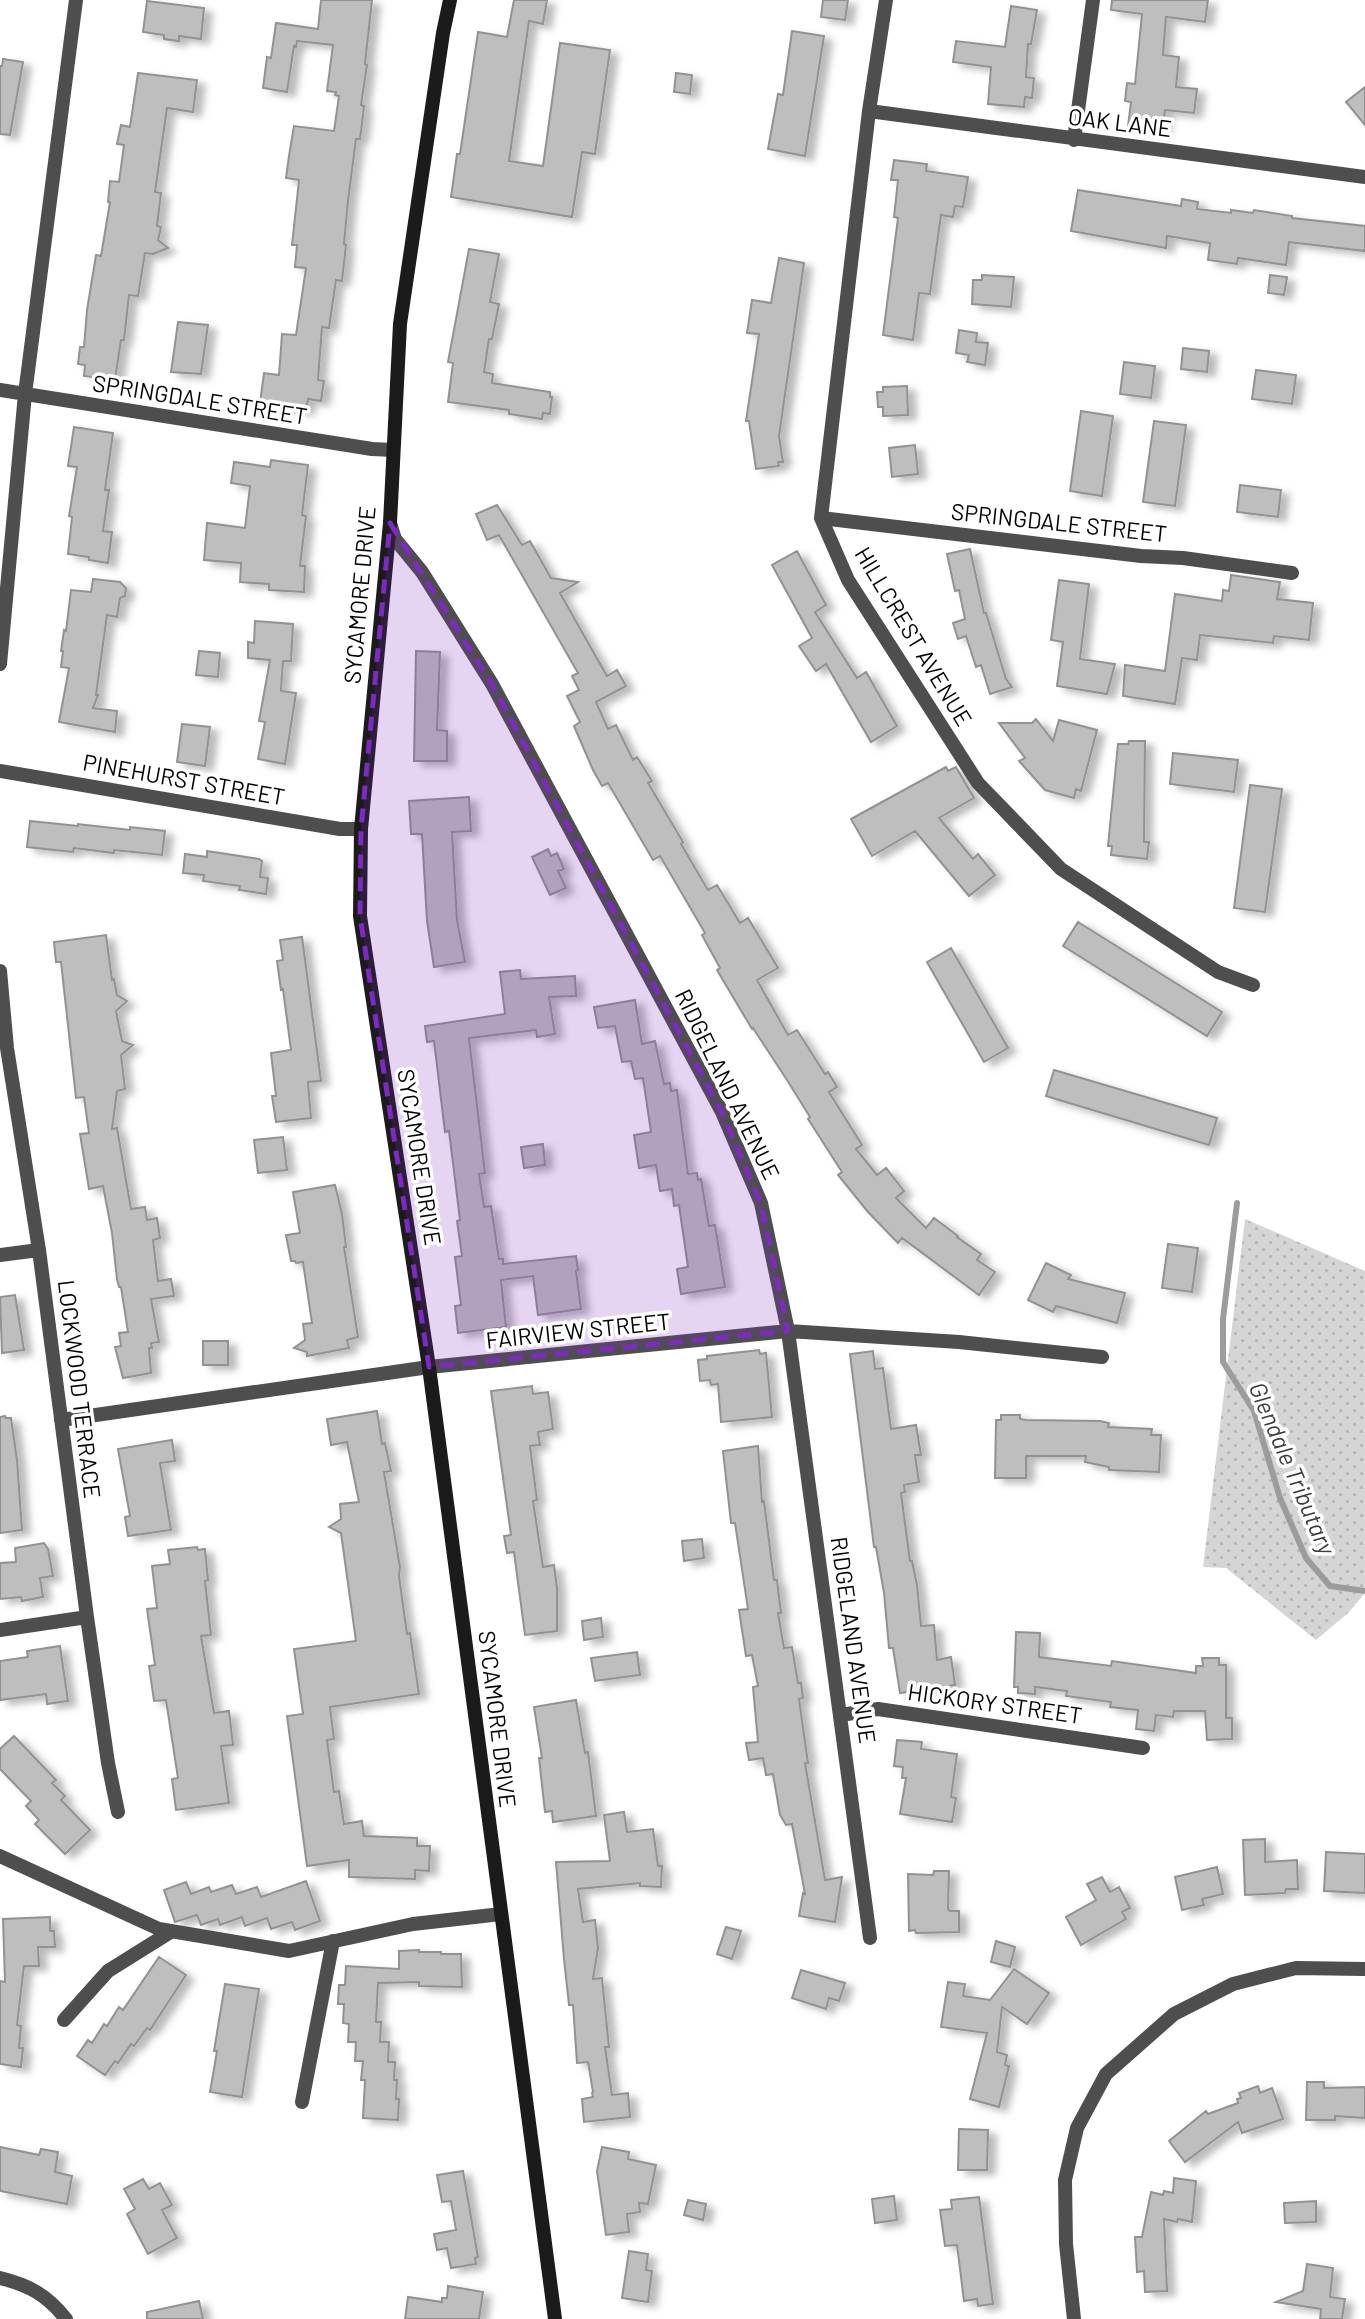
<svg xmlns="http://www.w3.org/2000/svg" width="1365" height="2319" font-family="Barlow,sans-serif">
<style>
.grass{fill:url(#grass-dots)}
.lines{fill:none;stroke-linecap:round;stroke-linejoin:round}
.stream{stroke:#9c9c9c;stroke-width:6}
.building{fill:#bebebe;stroke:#929292;stroke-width:2;filter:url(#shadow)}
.street{stroke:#4e4e4e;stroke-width:14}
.secondary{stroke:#1b1b1b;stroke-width:14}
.marked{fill:#7b2cbf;fill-opacity:0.2;stroke:#7b2cbf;stroke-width:5;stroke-dasharray:14 9;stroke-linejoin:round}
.labels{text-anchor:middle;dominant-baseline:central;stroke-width:7;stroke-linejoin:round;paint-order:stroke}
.street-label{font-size:23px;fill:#000;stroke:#fff}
.water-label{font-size:24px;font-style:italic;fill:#3d3d3d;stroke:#fff}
</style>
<defs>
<pattern id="grass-dots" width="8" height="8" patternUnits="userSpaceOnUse" patternTransform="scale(1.75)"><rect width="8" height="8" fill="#d5d5d5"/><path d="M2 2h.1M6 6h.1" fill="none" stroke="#b5b5b5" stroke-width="1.8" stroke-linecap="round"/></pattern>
<filter id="shadow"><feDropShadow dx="8" dy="4.5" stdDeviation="3.5" flood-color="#0004"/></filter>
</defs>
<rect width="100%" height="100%" fill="#fff"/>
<path class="grass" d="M1245 1219 1365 1271V1593L1348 1613 1316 1640 1226 1568 1203 1567Z"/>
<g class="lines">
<path class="stream" d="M1237 1203 1223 1319V1362L1254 1411 1280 1498 1306 1558 1330 1586 1365 1591"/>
</g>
<path class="building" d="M321 0H372L365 64 367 65 361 105 364 106 363 116 360 139H356L348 201 344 244 346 245 342 281 336 280 329 328 322 327 318 380 324 381 321 401 308 399 306 410 260 403 264 373 279 375 282 334 296 335 306 268 295 267 297 245H292L299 180 286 178 289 156 294 126 334 131 339 96 335 95 336 92 327 91 333 45 297 41 296 47 294 46 287 92 263 88 267 57 271 58 276 23 318 29Z
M514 0H547L543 24 529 21 509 161 543 166 560 43 610 50 595 154 582 152 572 217 451 197 457 154H460L478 32 507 37Z
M823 0H848L845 20 821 17Z
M1112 0H1208L1205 22 1166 17 1163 55 1179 57 1176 87 1197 89 1194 113 1165 110 1162 130 1128 126 1131 102 1125 101 1127 83 1135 84 1142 14 1111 10Z
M147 1 204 8 201 39 179 36V41L164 39V35L143 32Z
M1011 6 1037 10 1031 44H1028L1026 77 1034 78 1032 98 1025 97 1024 107 988 104 991 67 953 62 956 41 1005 47Z
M792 31 824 36 805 156 768 149 778 94 783 95Z
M3 59 23 62 10 135 0 134V66H2Z
M138 73 197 80 193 112 167 108 155 192 161 193 157 226 161 227 158 240 168 248 153 254 145 253 138 296 129 295 124 340H121L115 380 84 376 85 365 78 364 80 347H84L87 310 96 255 101 256 110 202H108L110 181 119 182 124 145 117 144 121 125 130 127Z
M676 73 692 75 690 94 674 92Z
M1365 87V125L1346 102Z
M894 160 927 164 926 171 968 177 963 207 955 206 953 217 941 215 930 294 919 293 913 340 883 335 898 218 894 217 898 180H891Z
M1078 190 1181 206 1182 199 1198 202 1197 209 1231 213V210L1253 213 1254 210 1292 216V218L1365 226V251L1289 242 1286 265 1238 258 1237 264 1208 260 1210 243 1167 236 1166 248 1071 231Z
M469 249 499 254 490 302 499 304 492 339H489L484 372 493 374 492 383 550 392V397H552L550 414 543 413 542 419 509 414V410L448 402 453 363 448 362Z
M779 258 804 263 779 436 783 462H778L779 466 756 469 749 421H746L759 334 747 333 752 300 771 303Z
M982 275 1014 277 1011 307 972 304 973 280H982Z
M1270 275 1287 277 1284 295 1268 293Z
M178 322 208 325 201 374 171 372Z
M959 330 977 333 976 342 988 343 985 365 967 362 969 355 956 353Z
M1183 348 1209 351 1207 372 1181 369Z
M1124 362 1155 366 1151 398 1120 394Z
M1256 370 1296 375 1292 404 1252 399Z
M907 386 908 415 883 416V407H878L877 392H883V387Z
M1081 411 1113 416 1102 496 1070 491Z
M1154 421 1186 425 1175 506 1143 502Z
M74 427 113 433 105 490H109L103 531 112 532 108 563 89 560V557L68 554 72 517 69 516 77 467 68 466Z
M915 445 918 474 892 477 889 448Z
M271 460 308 465 302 515 306 516 300 566H305L304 592 269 590V584L240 582 241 563 204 560 207 523 245 528 250 486 231 483 234 462 270 467Z
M1240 485 1281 490 1278 517 1237 512Z
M497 505 522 545 530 541 551 578 578 582 560 593 607 676 617 670 626 686 596 702 608 729 616 725 633 760 637 757 652 781 648 783 683 842 681 844 708 890 717 885 740 923 748 918 778 968 757 980 788 1035 797 1030 825 1074 828 1072 837 1087 829 1092 862 1145 856 1149 877 1175 886 1168 904 1191 896 1198 926 1228 934 1218 958 1236 957 1237 981 1254 977 1260 995 1272 979 1295 902 1238 898 1243 868 1212 838 1175 842 1172 808 1119 810 1117 787 1080 753 1028 752 1029 717 970 720 968 702 935 705 933 660 856 653 860 608 783 602 786 593 770 574 726 580 722 567 696 579 690 572 676 578 673 499 535 487 540 476 514Z
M970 549 984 613H986L1006 679 1012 687 990 694 981 665 976 667 966 636 958 639 953 623 965 619 959 590 955 591 947 554Z
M797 551 826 605 815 612 857 678 866 672 897 726 871 742 826 664 816 671 799 646 812 638 772 565Z
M1231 575 1280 582 1277 599 1313 603 1309 640 1274 636 1273 643 1200 635 1197 660 1182 658 1175 704 1123 696 1125 665 1165 671 1175 594 1222 601 1223 590 1229 591Z
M93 579 120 582 126 588 125 596 120 598 117 617 107 615 96 695H98L93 708 117 711 115 732 59 722 69 668 61 667 63 651H61L64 630 66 631 71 590 91 592Z
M1059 580 1089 584 1080 659 1115 664 1107 694 1057 686 1063 642 1051 640Z
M255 621 293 624 291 661H283L281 691 296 693 285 764 258 759 265 722 259 721 270 660 248 658V642L254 643Z
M199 651 220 653 218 677 196 675Z
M416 651 440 652 437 730 447 731V761H414Z
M1036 719 1053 741 1059 720 1097 730 1081 791 1076 789 1074 798 1045 790 1019 761 1025 758 999 723H1032Z
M182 724 210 727 205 766 177 762Z
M1129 741H1145L1144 842H1149L1147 859 1111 855 1112 846H1108L1118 744H1128Z
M1173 753 1238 760 1234 792 1170 784Z
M946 767 948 771 956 767 974 798 939 818 973 859 978 854 995 875 969 896 915 831 872 856 851 819Z
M1250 785 1282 789 1265 912 1234 908Z
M469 797 471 831 452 832 457 920 465 962 434 967 427 921 422 834H411L409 801Z
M30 821 78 826V824L130 830V827L165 831 162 855 114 850V853L74 848 73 852 27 847Z
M548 849 551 856 557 853 564 869 558 871 566 888 550 895 532 857Z
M207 851 259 859 262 861 260 877 268 878 266 894 239 890 240 886 203 881 204 875 183 873 185 854 207 857Z
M1078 922 1222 1012 1207 1036 1063 946Z
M106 935 112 980 114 979 117 995 127 1001 116 1011 122 1041 133 1045 121 1055 125 1089 117 1091 112 1129 117 1128 131 1209 145 1207 147 1220 157 1218 160 1238 153 1240 158 1281 171 1279 174 1296 151 1299 159 1342 151 1343 152 1348H149L151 1373 123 1378 115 1347 121 1346 119 1333 128 1332 121 1287H119L117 1279 112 1233 103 1186 89 1189 80 1134 89 1133 84 1097 76 1098 61 962H56L54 942Z
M302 937 321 1081 308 1082 311 1118 276 1122 272 1096H276L271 1053 291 1050 283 989 281 990 277 961 283 960 280 940Z
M951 948 1008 1048 984 1062 927 962Z
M520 970 521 979 575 976 576 996 549 997 555 1034 537 1037 536 1030 469 1038 485 1173 479 1174 484 1207 491 1206 499 1259H503V1264L576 1256 578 1270 576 1271 581 1309 538 1315 533 1276 501 1280 506 1327 458 1333 455 1306 461 1305 455 1257 462 1256 457 1221 460 1220 449 1131 445 1132 434 1041 427 1042 425 1026 505 1014 500 972Z
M635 1000 642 1044 655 1041 664 1084 670 1083 671 1091 677 1090 688 1174 697 1173 698 1180 701 1179 709 1226 715 1225 725 1287 681 1294 677 1269 688 1267 679 1205 674 1206 672 1189 660 1191 656 1165 639 1168 634 1135 651 1132 643 1078 635 1079 631 1061 622 1062 615 1026 598 1028 594 1007Z
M1054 1070 1217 1118 1209 1145 1046 1096Z
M283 1137 287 1170 258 1173 254 1140Z
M543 1144 545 1165 524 1168 521 1147Z
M335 1185 342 1214 346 1247H344L358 1337 347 1340 349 1348 307 1356V1352L294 1348 305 1340 303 1324 312 1323 303 1262 296 1263 295 1261H291L286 1235 300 1233 293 1192Z
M1168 1244 1198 1248 1192 1292 1162 1288Z
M1046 1263 1071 1275 1068 1279 1125 1293 1117 1323 1056 1306 1053 1312 1028 1300Z
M15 1295 24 1350 2 1353 0 1297Z
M203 1341H228V1365H203Z
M759 1350 760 1354 766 1353 772 1417 721 1422 718 1384 711 1385 710 1380 700 1381 698 1360 707 1359V1356Z
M873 1351 875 1369 883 1368 891 1429 916 1425 921 1455H915L919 1482 904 1485 905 1492 901 1493 910 1561H912L917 1585 921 1626 934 1625 937 1660 951 1657 955 1685 900 1693 893 1648H889L884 1593 876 1547H874L850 1354Z
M532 1386 533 1394 548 1392 553 1429 538 1432 540 1445 530 1446 537 1500 533 1501 543 1567 554 1565 557 1588V1631L525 1635 514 1552 507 1553 504 1536 511 1535 491 1391Z
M377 1411 382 1444 385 1443 391 1471 384 1472 400 1567 399 1576 407 1634 410 1633 419 1694 330 1707 334 1739 327 1740 334 1792 339 1791 344 1824 362 1821 364 1836 417 1838V1846H430L429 1871 415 1870V1879L349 1877V1860L307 1866 287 1716 303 1714 294 1649 356 1641 341 1533 329 1527 341 1519 340 1504 359 1502 347 1442 331 1445 327 1419Z
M1001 1415H1020V1419L1026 1420 1100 1421 1109 1423 1108 1427 1152 1429 1151 1435H1161L1159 1472 1109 1470V1467L1085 1462 1086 1456H1026V1478H995L996 1420H1001Z
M5 1416 6 1418H11L17 1460 22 1530 0 1533V1417Z
M172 1440 175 1461 160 1463 171 1530 128 1536 125 1517 130 1516 118 1449Z
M758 1446 762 1502 764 1501 774 1580H777L781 1613H778L784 1648 792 1647 798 1683H801L803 1698 799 1699 808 1763H805L825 1880 842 1877 835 1922 799 1916 803 1893 805 1894 792 1824 786 1825 780 1815 773 1774 766 1775 763 1758 749 1760 746 1743 758 1742 753 1687 758 1686 752 1655 746 1656 739 1610 748 1609 735 1523H731L723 1451Z
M702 1539 704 1558 684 1561 682 1541Z
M44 1543 48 1549 53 1576 40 1578 43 1597 22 1601 21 1597 0 1599V1563L16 1562 15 1548Z
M197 1547 198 1550 205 1549 208 1580 205 1581 211 1635 201 1636 214 1713 229 1711 233 1745 221 1746 229 1803 176 1810 172 1779 178 1778 166 1700 154 1701 149 1666 155 1665 147 1609 157 1608 152 1566 170 1564 168 1550Z
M601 1618 603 1637 584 1640 582 1621Z
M1016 1632 1040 1633 1039 1657 1111 1666 1112 1661 1196 1673V1666H1203L1202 1658H1219V1665H1226V1718H1232V1739L1207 1740 1205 1711H1174L1173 1717 1156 1715 1154 1731 1136 1729 1138 1710 1110 1707 1111 1702 1066 1696 1067 1691 1035 1687V1694L1018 1693V1687H1014Z
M60 1646 68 1701 47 1704 46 1694 0 1700V1661L28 1657 27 1651Z
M637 1652 640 1675 595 1681 591 1658Z
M576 1700 585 1753 588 1752 596 1816 553 1822 552 1811 545 1812 539 1758H542L534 1707Z
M14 1736 56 1780 52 1783 65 1796 61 1800 90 1830 65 1854 35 1824 39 1820 26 1806 31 1801 0 1769V1749Z
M897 1740 922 1742 921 1749 957 1754 951 1797 956 1798 952 1822 900 1814 906 1778H902L903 1767 894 1766Z
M624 1812 627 1832 653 1829 658 1866H662L661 1887 640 1886V1883L578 1889 583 1922 595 1920 598 1948 593 1979 602 1978 609 2047H605L612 2095 628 2093 630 2117 584 2122 582 2099 593 2097 592 2093 593 2092 588 2062 577 2063 573 2005H569L564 1959 556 1862 610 1861 604 1815Z
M1265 1839V1862L1297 1860 1298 1889H1286L1285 1893 1245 1895 1243 1840Z
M1326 1852 1365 1854V1893L1324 1891Z
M1217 1867 1223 1894 1202 1899 1204 1905 1182 1910 1175 1877Z
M934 1871H949L948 1909 950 1911H959V1932L916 1933 915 1930 909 1931 908 1874 933 1875Z
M1102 1877 1110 1892 1119 1887 1130 1908 1122 1912 1126 1919 1081 1945 1066 1917 1096 1900 1087 1884Z
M306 1881 320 1921 295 1930 292 1922 271 1929 267 1918 245 1926 242 1917 220 1925 218 1919 201 1925 197 1915 175 1922 164 1890 186 1882 191 1894 209 1887 211 1892 232 1885 236 1894 257 1887 261 1897Z
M50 1917V1931H54L55 1947H38L39 1966H24L17 2025 21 2026 19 2048H23L21 2067 0 2064V1981L5 1982 3 1919Z
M726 1927 741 1931 732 1959 717 1954Z
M996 1941 1015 1947 1010 1967 991 1962Z
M419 1950V1952H441V1954H461L462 1987 419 1986V1982L378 1983 376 2022H381L380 2042H389L388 2062H395L394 2080H397L396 2099H399L398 2120 363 2118 365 2080H361L363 2061H355L356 2042H348L349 2024 343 2023 344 2004H338L339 1985H345L346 1966 399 1969V1951Z
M159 1957 186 1975 150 2030 147 2028 134 2046 131 2044 118 2063 115 2061 105 2075 77 2056 88 2040 92 2043 104 2024 107 2026 119 2007 123 2010Z
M1014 1969 1049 1993 1027 2024 1002 2007 997 2052 1007 2055 1005 2065 1009 2066 999 2107 970 2099 987 2033 941 2027 948 1982 965 1984 963 1996 990 2000Z
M801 1970 845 1983 839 2001 829 1998 826 2009 792 1998Z
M225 1984 259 1989 242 2097 210 2092 217 2051H214Z
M1307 2082H1324V2088L1365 2087V2118L1335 2116V2120H1306Z
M1258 2086 1260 2093 1272 2088 1283 2119 1242 2133 1238 2122 1185 2162 1169 2141 1206 2111 1208 2114 1238 2103 1237 2099 1241 2098 1239 2093Z
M959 2129 988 2130 987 2170H958Z
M0 2147 39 2155 41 2149 58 2152 55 2172 72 2176 67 2204 0 2191Z
M602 2147 629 2152 628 2159 656 2165 648 2204 639 2203 640 2212 627 2214 629 2232 606 2235 597 2171Z
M463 2171 478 2257 475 2258 476 2264 451 2268 447 2248 437 2250 434 2234 456 2230 451 2201 442 2202 437 2175Z
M1174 2178 1196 2181 1192 2222 1178 2219 1177 2222 1164 2219 1167 2291 1145 2292 1144 2271 1137 2272 1135 2237H1142L1151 2192 1163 2195 1164 2191 1173 2193Z
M143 2179 149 2189 160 2183 172 2205 162 2210 177 2238 148 2254 127 2214 135 2209 124 2189Z
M894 2196 897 2220 875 2223 872 2199Z
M979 2197 993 2304 978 2306 977 2299 964 2301 957 2245 945 2246 940 2210 952 2209 951 2200Z
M688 2200 706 2204 703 2220 684 2215Z
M1316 2201V2222L1285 2223 1284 2203Z
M629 2251 648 2254 646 2270 652 2271 648 2302 622 2298Z
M1307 2264 1333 2268 1330 2297 1345 2299 1342 2319H1320L1321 2309 1276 2302 1303 2291Z
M448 2286 483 2292 479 2319H405L408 2297 442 2302V2298H447Z
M199 2301 203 2319H147V2312Z"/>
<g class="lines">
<path class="street" d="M886 0 869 111 821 518 848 580 978 783 1061 869 1218 972 1253 985
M869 111 1365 177
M1074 140 1093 0
M0 390 372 449 393 450
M821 518 1141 556 1183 558 1292 573
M390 523 395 539 422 572 492 684 722 1112 761 1203 788 1331 870 1938
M0 664 25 394 76 0
M0 771 340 829H361
M0 971 7 1048 39 1250 87 1617 108 1763 118 1812
M0 1255 39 1250
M61 1420 429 1367 788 1331 959 1342 1102 1357
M0 1630 87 1617
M841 1715 878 1709 1143 1748
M0 1856 159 1929 289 1951 413 1924 501 1914
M64 2020 108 1971 172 1931
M302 2102 333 1941
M0 2278C29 2285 47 2295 66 2319
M1074 2319 1066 2244 1065 2180 1077 2128 1106 2074 1174 2014 1233 1984 1296 1968 1365 1969"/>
<path class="secondary" d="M450 0 443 33 400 324 390 523 361 829 360 916 429 1367 555 2319"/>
</g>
<path class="marked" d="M390 523 492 684 722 1112 761 1203 788 1331 429 1367 360 916 361 829Z"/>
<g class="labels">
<g class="street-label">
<text transform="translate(1120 122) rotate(7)">OAK LANE</text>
<text transform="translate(200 399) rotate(9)">SPRINGDALE STREET</text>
<text transform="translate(1059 522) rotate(6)">SPRINGDALE STREET</text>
<text transform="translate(359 595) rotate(-85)">SYCAMORE DRIVE</text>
<text transform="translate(914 636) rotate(59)">HILLCREST AVENUE</text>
<text transform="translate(184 779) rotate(10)">PINEHURST STREET</text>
<text transform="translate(728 1084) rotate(64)">RIDGELAND AVENUE</text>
<text transform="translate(420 1157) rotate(81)">SYCAMORE DRIVE</text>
<text transform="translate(578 1330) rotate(-6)">FAIRVIEW STREET</text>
<text transform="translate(80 1389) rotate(83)">LOCKWOOD TERRACE</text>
<text transform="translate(854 1640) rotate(82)">RIDGELAND AVENUE</text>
<text transform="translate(995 1703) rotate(8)">HICKORY STREET</text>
<text transform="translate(498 1719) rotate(83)">SYCAMORE DRIVE</text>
</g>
<g class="water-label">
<text transform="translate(1293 1468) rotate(67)">Glendale Tributary</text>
</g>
</g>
</svg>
